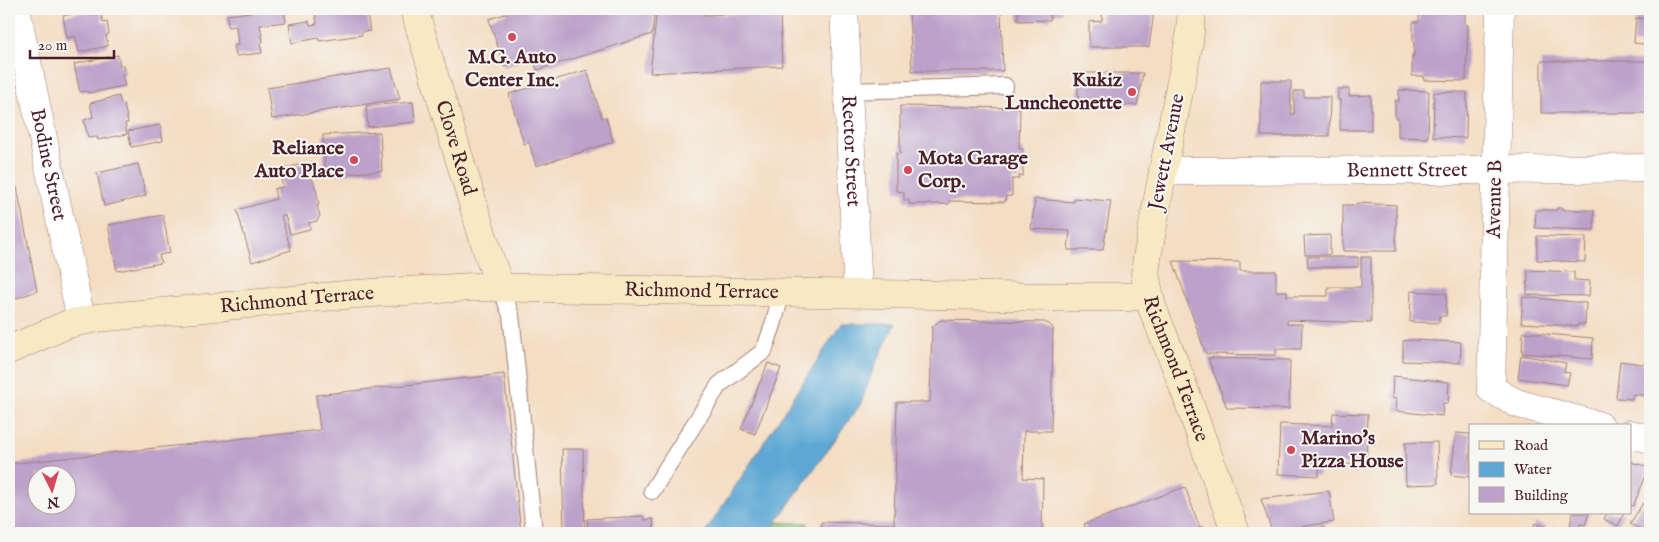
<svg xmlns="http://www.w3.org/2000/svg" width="1659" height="542" font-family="'IM FELL English',serif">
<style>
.forest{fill:#87ba74;stroke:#686c50}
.water{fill:#5ca7d4;stroke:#536380}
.building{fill:#bca1ca;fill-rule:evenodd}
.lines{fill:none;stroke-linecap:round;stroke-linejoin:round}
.lane-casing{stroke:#9f7e77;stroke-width:18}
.street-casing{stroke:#9f7e77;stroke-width:29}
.secondary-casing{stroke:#9f7e77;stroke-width:29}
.lane{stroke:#fff;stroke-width:16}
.street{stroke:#fff;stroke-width:28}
.secondary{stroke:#f7e9c3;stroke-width:28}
.poi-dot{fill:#d1495b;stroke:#f6f6f2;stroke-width:2}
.labels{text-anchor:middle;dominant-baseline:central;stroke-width:4;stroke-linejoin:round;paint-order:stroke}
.poi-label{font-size:20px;font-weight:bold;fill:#4a1f2b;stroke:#f6f6f2;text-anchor:end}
.street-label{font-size:20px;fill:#4a1f2b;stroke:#f6f6f2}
</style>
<rect width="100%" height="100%" fill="#f6f6f2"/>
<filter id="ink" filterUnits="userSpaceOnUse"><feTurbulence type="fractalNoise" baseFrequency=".02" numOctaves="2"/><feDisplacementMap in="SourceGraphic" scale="10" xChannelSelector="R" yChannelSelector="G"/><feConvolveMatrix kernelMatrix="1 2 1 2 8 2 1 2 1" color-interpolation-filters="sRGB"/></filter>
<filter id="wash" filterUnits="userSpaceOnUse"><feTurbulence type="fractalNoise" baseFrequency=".0096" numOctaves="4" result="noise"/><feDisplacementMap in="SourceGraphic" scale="20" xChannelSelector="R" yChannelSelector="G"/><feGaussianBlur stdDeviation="1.12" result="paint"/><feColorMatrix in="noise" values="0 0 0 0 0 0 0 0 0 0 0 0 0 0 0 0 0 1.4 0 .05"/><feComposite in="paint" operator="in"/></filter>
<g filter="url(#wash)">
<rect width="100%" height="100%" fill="#f4ddc3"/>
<path class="forest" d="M776 522 808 523 807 533H768Z"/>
<path class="water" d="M841 324H895L875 365 860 405 768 533H705Z"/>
<g id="blocks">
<path class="building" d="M95 9H100L103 23 107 22 109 34 106 35 108 46 79 52 75 36 67 38 63 16Z
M258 9H284L286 22 260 25 263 42 260 43 262 53 236 56 234 46 238 45 236 26 228 27 227 15 258 11Z
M331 9H366L370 31 362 32V35L319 41V38L292 43 289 24 309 21 310 25 317 24 315 11Z
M521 9H655L652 34 537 70 533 57 504 67 489 19Z
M657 9H704V15L780 12 782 66 650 73Z
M909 9H1001L1003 71H912Z
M1018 9H1062V13L1050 14V20L1018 21Z
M1102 9H1152L1153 19 1149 47H1089V22L1102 21Z
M1419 9H1465V24L1468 25 1466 81 1424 80V76H1412V56H1414V42H1413V22H1419Z
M1544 9H1568V11L1544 10Z
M1636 18 1650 19V45L1634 43Z
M118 55 120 66 123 65 125 74 122 75 125 86 88 93 87 91 80 92 74 64Z
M1541 61H1650V113H1541Z
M391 68 400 99 272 119 267 88Z
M587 70 602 118 606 117 613 142 536 166 529 142 524 144 509 94Z
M1078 73H1143L1137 105H1078Z
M1261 81H1291V114H1294V91H1304V97H1330L1329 136H1261Z
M1338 89H1349V96L1371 95V130H1340V100H1338Z
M1399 90 1429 91 1428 138 1398 137V118H1395V101H1399Z
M1434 92H1467L1466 138 1433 137Z
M119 96 121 105 124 104 128 123H125L127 134 98 140 97 137 88 138 84 120 93 117 90 103Z
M413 102 415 122 368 127 366 106Z
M900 106 1020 108 1019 149H1023V176L1019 175V179H1012V196H1006L1005 202 949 201V204H909V200H904V192L896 191V153L900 154Z
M160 125 163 141 131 147 128 131Z
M380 132 382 171 325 175 323 135Z
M305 163 310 179 312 178 316 189 319 205 317 206 320 216 317 221 309 223 310 229 290 234 285 215 281 216 291 250 252 262 237 210 276 199 274 189 283 187 279 170Z
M138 164 146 196 104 206 97 173Z
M17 187 37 291 9 301V188Z
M1074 198 1111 201 1103 250H1068L1070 231 1031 229 1035 199 1074 202Z
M1357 203 1396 205V251H1343V205H1357Z
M1557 208H1564V210H1594V230L1535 228 1536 210H1557Z
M163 215 170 253 159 255 161 263 117 271 108 225Z
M1330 235V255H1305L1304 236Z
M1537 236 1586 237 1585 262 1537 260Z
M1307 257H1358V267H1308Z
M1361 257H1371V323L1287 320V324H1302L1301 349H1276V355L1206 354 1173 261 1240 262V271H1276V291H1287V296H1328V287H1361Z
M1528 270 1574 272V280L1590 281 1589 296 1527 295Z
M1411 291 1447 293 1446 316H1439V323L1410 322Z
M1523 297 1586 303 1585 324H1578V326L1521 323Z
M941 320 1044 322 1049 324 1053 328 1051 431H1024L1023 478 1043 479 1042 531 1061 532V533H821V522L894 524 897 402H930L932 327Z
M1523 332 1593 338 1592 359 1522 353Z
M1411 340 1461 342 1460 363 1403 361V341Z
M1521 355 1566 363 1564 372 1570 373 1567 385 1518 378Z
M1208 358 1290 360 1289 409 1227 408Z
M1620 361 1650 365V396L1633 394 1632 399 1616 398Z
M768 363 781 368 755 434 741 429Z
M504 374 521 533H9V464L320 430 316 395ZM38 474H68V504H38Z
M1393 376 1449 382 1448 403H1443L1442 416 1395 411 1396 399 1392 398Z
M1333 413 1368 414 1366 465 1319 463V476L1278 474 1280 424 1332 426Z
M1456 433 1470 434V477L1451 475Z
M1437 442 1438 484 1406 485 1405 443Z
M562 449H583L585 533H564Z
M1630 462 1650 467 1633 506 1630 505Z
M1185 487 1200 528 1203 527 1205 533H1087L1084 524Z
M1329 491 1334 522 1272 531 1261 499Z
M1650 497V533L1630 524 1643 503 1646 505Z
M1573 513H1589L1585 525 1580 524 1579 528 1570 525Z
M1607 513H1624L1618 526 1604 519Z
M643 516 644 520 653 519 654 533H588L587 519Z
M1535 523 1546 527 1544 533H1531Z
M1324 527 1327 533H1278V532Z
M1363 530V533H1341V532Z"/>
</g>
</g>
<g filter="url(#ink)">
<use href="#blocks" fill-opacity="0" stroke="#9f7e77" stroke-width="1"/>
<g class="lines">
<defs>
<path id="lane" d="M848 91 1005 86
M500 287 511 315 534 533
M652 491 719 385 764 351 773 325 782 292"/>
<g id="street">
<path id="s1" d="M16 9 81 320"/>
<path id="s2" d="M844 9 858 293"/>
<path d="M1500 9 1491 389 1516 403 1600 426"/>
<path id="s3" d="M1163 171 1496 170 1650 168"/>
<path d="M1630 434 1650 439"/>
</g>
<g id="secondary">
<path id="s4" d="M414 9 487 250 500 287"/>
<path id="s5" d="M1192 9 1189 42 1163 171 1147 258 1145 274 1152 307 1178 372 1236 533"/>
<path id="s6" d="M9 350 68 324 97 318 356 294 472 287 1053 297H1128L1148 295"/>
</g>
</defs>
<use href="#lane" class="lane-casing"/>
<use href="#street" class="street-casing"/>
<use href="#secondary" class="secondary-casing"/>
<use href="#lane" class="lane"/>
<use href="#street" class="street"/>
<use href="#secondary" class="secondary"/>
</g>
</g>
<g class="poi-dot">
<circle cx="512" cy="37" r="5"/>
<circle cx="1132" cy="92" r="5"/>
<circle cx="354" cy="160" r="5"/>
<circle cx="908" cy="170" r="5"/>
<circle cx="1291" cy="450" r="5"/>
</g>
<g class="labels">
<g class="poi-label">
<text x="512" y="57" text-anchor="middle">M.G. Auto<tspan x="512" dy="23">Center Inc.</tspan></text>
<text x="1122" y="80">Kukiz<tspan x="1122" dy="23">Luncheonette</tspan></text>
<text x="344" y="148">Reliance<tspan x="344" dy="23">Auto Place</tspan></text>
<text x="918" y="158" text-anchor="start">Mota Garage<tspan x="918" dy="23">Corp.</tspan></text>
<text x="1301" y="438" text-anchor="start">Marino's<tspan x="1301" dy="23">Pizza House</tspan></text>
</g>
<g class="street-label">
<text stroke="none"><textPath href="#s4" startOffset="145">Clove Road</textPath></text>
<text stroke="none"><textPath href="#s2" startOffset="142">Rector Street</textPath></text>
<text transform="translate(1167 152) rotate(-79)">Jewett Avenue</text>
<text stroke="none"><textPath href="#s1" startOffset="159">Bodine Street</textPath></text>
<text stroke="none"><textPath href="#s3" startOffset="244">Bennett Street</textPath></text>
<text transform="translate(1495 199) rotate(-89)">Avenue B</text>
<text stroke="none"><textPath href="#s6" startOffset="700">Richmond Terrace</textPath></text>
<text stroke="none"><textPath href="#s6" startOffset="295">Richmond Terrace</textPath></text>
<text stroke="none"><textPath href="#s5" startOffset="369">Richmond Terrace</textPath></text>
</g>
</g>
<rect width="1659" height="542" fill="none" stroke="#f6f6f2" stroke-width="30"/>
<rect x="1469" y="424" width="162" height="90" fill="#f6f6f2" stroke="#b1a0a2"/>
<rect x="1479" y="441" width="25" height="8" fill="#f7e9c3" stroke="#b1a0a2"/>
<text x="1514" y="450" font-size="15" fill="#4a1f2b">Road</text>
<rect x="1479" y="462" width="25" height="15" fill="#5ca7d4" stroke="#b1a0a2"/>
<text x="1514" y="474" font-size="15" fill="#4a1f2b">Water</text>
<rect x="1479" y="487" width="25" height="15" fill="#bca1ca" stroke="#b1a0a2"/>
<text x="1514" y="500" font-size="15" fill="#4a1f2b">Building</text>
<g transform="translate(52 490) rotate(175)"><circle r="24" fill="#f6f6f2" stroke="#b1a0a2"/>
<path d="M0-4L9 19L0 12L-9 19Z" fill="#d1495b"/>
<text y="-8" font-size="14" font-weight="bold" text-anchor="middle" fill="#4a1f2b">N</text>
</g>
<path d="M30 50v8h84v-8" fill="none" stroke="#4a1f2b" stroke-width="2.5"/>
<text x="38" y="50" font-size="15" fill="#4a1f2b" stroke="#f6f6f2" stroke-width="4" paint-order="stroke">20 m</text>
</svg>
